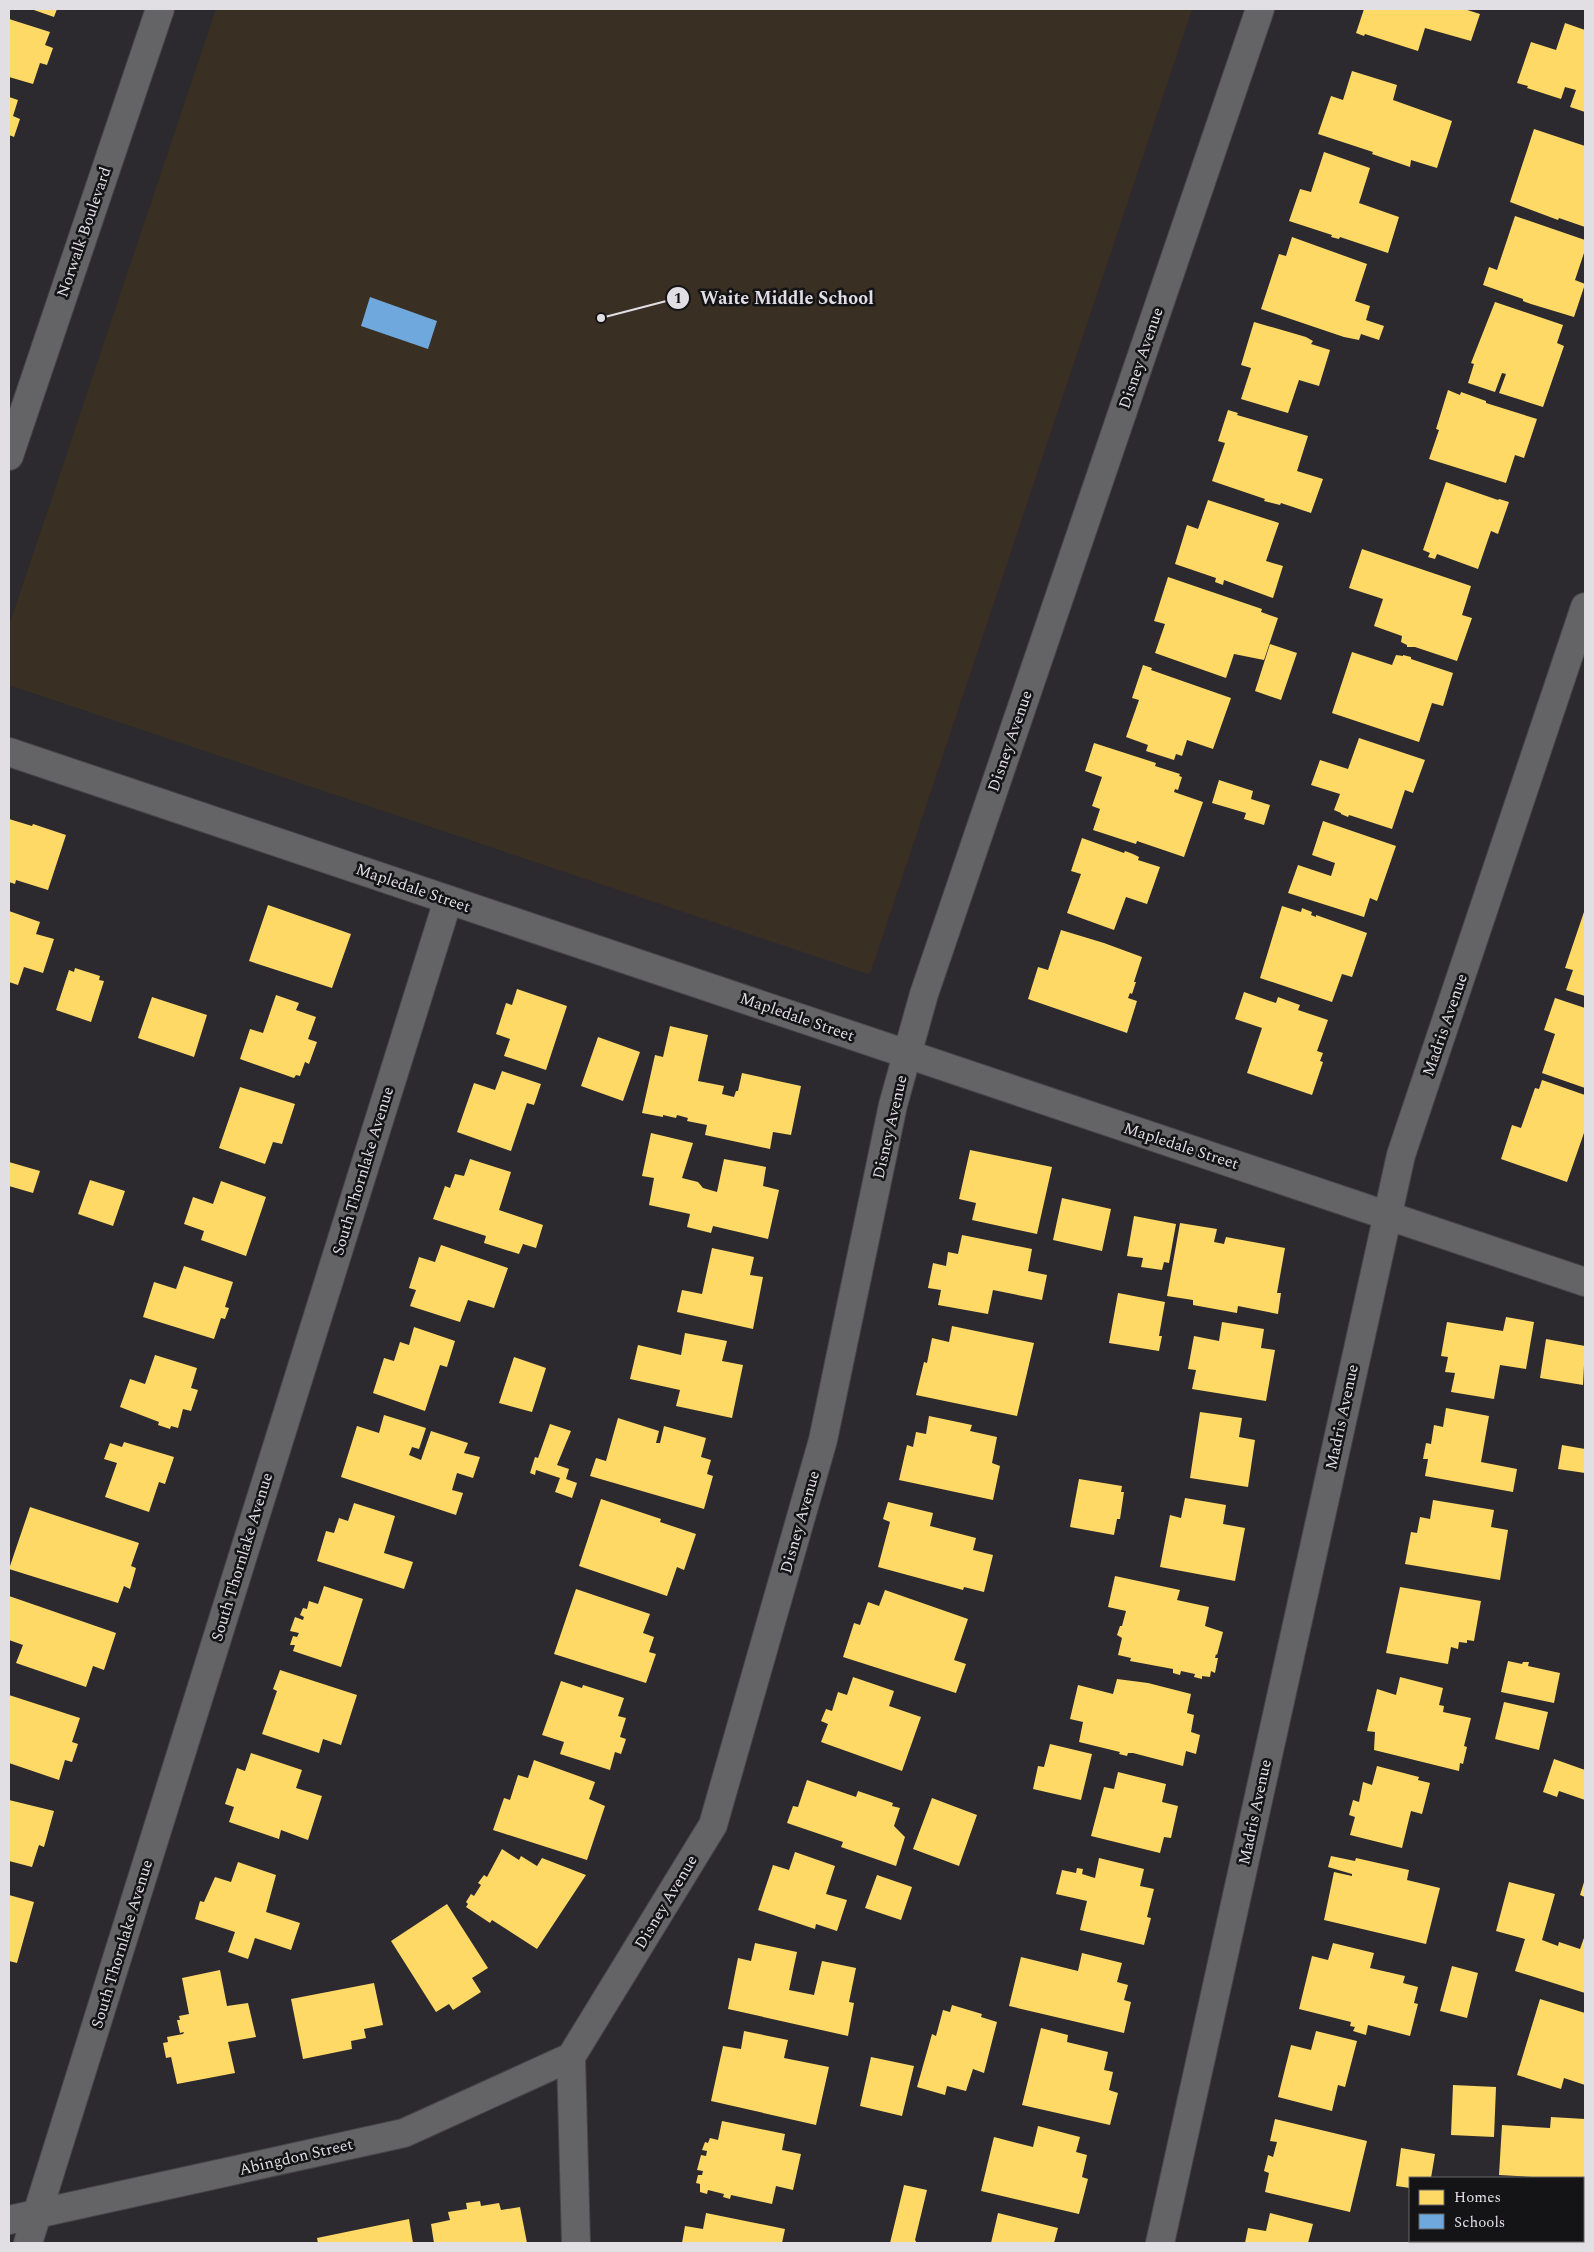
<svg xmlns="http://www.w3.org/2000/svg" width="1594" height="2252" font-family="Spectral,serif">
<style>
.education{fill:#3a2f23}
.homes{fill:#ffd966}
.schools{fill:#6fa8dc}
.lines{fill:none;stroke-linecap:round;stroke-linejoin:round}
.minor-casing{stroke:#464547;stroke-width:30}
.tertiary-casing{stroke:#464547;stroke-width:30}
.minor{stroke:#646365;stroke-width:28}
.tertiary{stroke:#646365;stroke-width:28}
.labels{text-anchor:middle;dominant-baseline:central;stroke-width:5;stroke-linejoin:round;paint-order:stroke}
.street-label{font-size:16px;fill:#e1dfe3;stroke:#141315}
.leader{fill:none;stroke:#e1dfe3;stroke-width:2}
.callout-dot{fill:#e1dfe3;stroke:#141315;stroke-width:2}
.mark-label{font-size:15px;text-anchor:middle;font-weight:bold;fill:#111}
.callout-label{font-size:18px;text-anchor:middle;font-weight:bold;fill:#e1dfe3;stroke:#141315;stroke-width:5;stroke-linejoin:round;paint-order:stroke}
</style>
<rect width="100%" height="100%" fill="#2c2a2e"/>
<path class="education" d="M216 9H1192L871 971 868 974 9 685V626Z"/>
<path class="homes" d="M31 9H57L54 17Z
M1364 9H1464L1480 14 1471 41 1425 28 1418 51 1365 34 1364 36 1356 33Z
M9 19 50 32 45 45 53 48 47 65 40 63 33 84 9 77Z
M1565 23 1585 30V112L1570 107 1576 90 1565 87 1561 99 1527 88 1528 86 1517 83 1531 42 1556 50Z
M1352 71 1397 85 1393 100 1452 121 1437 168 1411 160 1410 167 1372 154 1373 152 1318 134 1331 96 1343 100Z
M9 97 18 100 13 116 20 119 14 137 9 135Z
M1534 129 1585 146V227L1559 218 1558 220 1510 202Z
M1324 152 1370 168 1359 203 1399 217 1388 253 1340 237 1339 239 1331 237 1332 235 1289 221 1300 189 1311 192Z
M1515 216 1585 240V250L1575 280 1585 284 1574 317 1531 304 1523 301V299L1483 285 1489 267 1497 270Z
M1292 237 1367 264 1355 301 1370 306 1366 320 1384 326 1379 340 1361 334 1359 340 1344 337 1261 309 1279 254 1286 256Z
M1495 302 1563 325 1557 343 1564 346 1543 407 1499 393 1506 374 1502 373 1495 392 1468 383 1474 364 1471 363Z
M1254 322 1306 337 1313 341 1311 344 1330 350 1319 386 1299 380 1288 413 1241 399 1251 368 1241 365Z
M1448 390 1460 395 1461 392 1486 401V403L1537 419 1524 458 1515 455 1506 483 1429 459 1439 430 1436 429Z
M1228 410 1238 413 1237 415 1308 436 1297 471 1323 479 1311 513 1281 503 1280 505 1264 501 1265 499 1212 481 1225 443 1218 441Z
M1446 482 1498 500 1499 499 1509 502 1498 534 1491 531 1478 569 1437 554 1435 559 1428 557 1430 553 1423 550Z
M1208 500 1279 523 1266 561 1283 566 1273 598 1224 580 1223 585 1215 582 1216 578 1175 564 1187 525 1198 529Z
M1362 549 1471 586 1462 615 1472 618 1457 661 1415 647H1407V645L1401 642 1402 636 1374 626 1383 599 1349 588Z
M1168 577 1262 609 1261 612 1278 618 1264 660 1234 654 1226 678 1155 653 1165 624 1154 621Z
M1270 644 1297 653 1281 700 1255 691Z
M1352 652 1392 665 1396 655 1403 656V655L1411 657V659L1453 673 1443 706 1432 703 1419 742 1332 713Z
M1143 665 1152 668 1151 670 1231 698 1213 749 1187 740 1182 756 1176 754 1174 760 1146 751 1148 745 1126 737 1139 700 1132 698Z
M1359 738 1425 760 1413 793 1405 790 1392 829 1349 815 1348 817 1341 814V813L1334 810 1340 794 1311 785 1320 760 1348 769Z
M1094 743 1156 763 1155 766 1180 774 1179 776 1182 777 1178 790 1175 789 1174 792 1203 802 1184 857 1137 841 1136 844 1093 830 1100 809 1092 806 1102 777 1085 771Z
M1219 780 1253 791 1251 799 1270 805 1264 825 1244 819 1246 813 1212 803Z
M9 819 32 826 33 824 66 835 48 890 16 880 15 884 9 882Z
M1323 821 1396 846 1377 901 1370 898 1364 917 1288 893 1298 865 1331 876 1335 863 1312 855Z
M1082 838 1124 853 1125 851 1133 854 1139 857 1138 860 1160 867 1147 904 1126 897 1114 930 1067 913 1081 874 1071 871Z
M268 905 351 934 332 988 249 961Z
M1282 906 1301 912 1302 908 1312 912 1311 915 1316 917V915L1367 933 1352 977 1342 974 1332 1002 1260 978Z
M1585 909V996L1566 990 1573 970 1565 968Z
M9 911 40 922 36 934 54 939 43 973 24 967 18 985 9 982Z
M1061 930 1104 943 1142 957 1134 982H1136L1132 994 1130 993 1128 998 1137 1001 1127 1033 1028 999 1038 967 1048 970Z
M75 968 100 976 99 980 104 981 91 1022 56 1010 69 970 74 972Z
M517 989 567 1006 546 1070 504 1056 510 1039 496 1034 506 1003 512 1005Z
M1244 992 1276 1003 1278 997 1300 1005 1298 1010 1328 1020 1317 1051 1323 1053 1320 1061 1323 1062 1312 1095 1247 1073 1262 1028 1235 1019Z
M276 995 299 1003 296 1010 316 1017 308 1039 317 1042 309 1064 305 1062 300 1076 296 1075 294 1078 240 1059 250 1029 263 1033Z
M152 997 207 1015 194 1057 138 1038Z
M1555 998 1585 1008V1088L1542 1073 1555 1034 1544 1030Z
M670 1026 708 1035 698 1081 724 1086 722 1094 734 1097 736 1091H738L742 1073 801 1086 791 1135 773 1132 770 1149 705 1135 707 1125 687 1121 688 1118 677 1115 676 1118 663 1115V1117L642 1113 655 1055 663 1057Z
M598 1037 640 1052 623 1101 581 1086Z
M502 1071 541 1084 534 1105 527 1103 511 1151 457 1132 474 1083 495 1090Z
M1542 1080 1585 1095V1130L1567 1182 1501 1159 1512 1125 1521 1128 1535 1088 1539 1089Z
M240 1087 295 1104 282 1144 273 1142 265 1164 219 1148Z
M651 1133 693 1143 682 1178 698 1182 703 1188 717 1192 724 1159 766 1167 763 1186 779 1190 768 1239 713 1226 711 1233 687 1227 690 1214 649 1205 654 1178 642 1176Z
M970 1150 1052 1167 1037 1234 972 1220 976 1203 959 1199Z
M470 1159 511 1172 499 1210 543 1225 536 1248 523 1244 519 1254 484 1243 486 1236 433 1219 445 1186 450 1188 455 1174 464 1176Z
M9 1162 40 1171 33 1193 9 1186Z
M90 1180 125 1191 113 1226 78 1214Z
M221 1181 266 1197 246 1256 201 1240 204 1231 184 1224 193 1197 213 1204Z
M1062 1198 1111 1209 1102 1251 1053 1240Z
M1134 1216 1176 1224 1169 1263 1164 1262 1162 1270 1141 1267 1143 1258 1127 1256Z
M1180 1223 1217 1229 1214 1242 1224 1244 1226 1237 1285 1248 1277 1293H1281L1278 1314 1238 1306 1237 1313 1193 1305V1300L1167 1296Z
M962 1235 1032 1249 1028 1271 1047 1275 1042 1300 993 1290 988 1314 938 1305 941 1290 928 1288 933 1263 946 1266 948 1252 958 1254Z
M441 1245 508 1268 494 1308 468 1300 460 1322 410 1306 416 1290 409 1288 419 1257 435 1262Z
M712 1248 754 1257 750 1275 763 1277 753 1329 677 1312 682 1290 702 1294Z
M184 1266 233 1282 225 1307 229 1308 225 1319 221 1318 214 1339 143 1317 154 1282 176 1289Z
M1118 1293 1165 1302 1159 1336H1162L1159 1351 1109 1343Z
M1506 1317 1534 1322 1526 1369 1500 1365 1494 1399 1451 1392 1455 1373 1445 1372 1448 1357 1441 1356 1447 1322 1503 1331Z
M1222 1322 1264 1329 1261 1348 1275 1350 1266 1401 1192 1389 1196 1370 1188 1369 1194 1336 1219 1341Z
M952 1326 1034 1343 1017 1416 916 1395 924 1362 927 1363 932 1338 949 1342Z
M414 1327 455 1341 447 1367 440 1365 425 1411 373 1393 384 1358 394 1361 400 1342 409 1345Z
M685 1333 727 1341 722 1361 743 1365 732 1418 676 1406 680 1390 630 1379 638 1345 681 1355Z
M1546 1339 1585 1346 1583 1385 1540 1378Z
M155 1355 197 1368 191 1388 198 1390 191 1411 183 1409 178 1428 171 1426 170 1429 158 1425 159 1422 120 1407 130 1379 145 1384Z
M514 1357 546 1368 532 1412 499 1403Z
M1446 1408 1489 1416 1481 1462 1517 1469 1513 1492 1425 1476 1428 1459H1423L1426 1443 1431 1444 1434 1425 1443 1427Z
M1200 1412 1242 1418 1239 1437 1255 1440 1248 1487 1190 1478Z
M384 1415 426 1428 419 1449 412 1447 409 1455 421 1460 431 1431 468 1443 464 1453 480 1457 473 1478 457 1473 452 1490 463 1493 456 1515 341 1477 357 1426 379 1433Z
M929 1416 972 1425 970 1431 997 1437 992 1463 1000 1466 993 1500 899 1480 907 1445 913 1447 916 1432 926 1434Z
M618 1418 659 1431 656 1443H660L664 1426 706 1438 701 1457 711 1460 707 1474 713 1476 704 1509 590 1476 596 1458 606 1461Z
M550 1424 571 1431 557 1465 569 1469 566 1479 577 1483 572 1498 555 1492 560 1478 536 1470 535 1475 530 1473 535 1457 538 1458Z
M124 1442 174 1457 165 1484 159 1482 149 1512 105 1497 117 1463 104 1459 110 1443 122 1447Z
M1562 1445 1585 1449V1473L1558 1469Z
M1079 1479 1122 1486 1121 1492H1124L1120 1519H1117L1114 1535 1070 1527Z
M1185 1498 1226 1505 1223 1524 1245 1528 1235 1581 1160 1567 1170 1515 1181 1518Z
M601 1499 661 1519 660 1522 696 1534 684 1570 677 1567 667 1596 579 1566Z
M1433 1500 1494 1510 1491 1527 1508 1530 1500 1580 1405 1564 1411 1532 1417 1533 1420 1517 1430 1519Z
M888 1502 933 1513 930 1526 976 1538 973 1550 993 1555 984 1592 964 1587 963 1590 878 1567 890 1522 883 1519Z
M354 1503 395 1516 384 1553 413 1562 404 1589 317 1561 326 1531 334 1533 339 1518 348 1521Z
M30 1507 139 1543 131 1566 136 1568 130 1589 124 1586 118 1603 9 1569Z
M1115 1576 1180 1590 1177 1600 1209 1607 1205 1626 1223 1632 1217 1655 1216 1654 1215 1658H1218L1215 1673 1211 1671 1210 1677 1202 1676V1679L1194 1677 1195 1674 1181 1671 1180 1675 1173 1673V1669L1130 1661 1131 1658 1118 1655 1122 1638 1117 1635 1120 1626H1122L1126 1611 1108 1607Z
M324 1586 363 1599 341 1667 293 1651 295 1645H290L293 1636 297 1637 299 1633 290 1631 295 1617 303 1620 304 1617 300 1615 303 1608 307 1609 309 1601 318 1604Z
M1400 1587 1481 1601 1474 1641 1467 1640V1643L1459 1642 1458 1649 1451 1647 1448 1664 1386 1653Z
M576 1589 650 1614 643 1633 654 1637 649 1652 656 1654 646 1683 554 1654Z
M885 1590 968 1619 954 1660 966 1664 956 1693 843 1657 854 1623 860 1625 868 1602 879 1606Z
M9 1596 116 1633 104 1670 93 1666 86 1687 16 1663 23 1645 9 1640Z
M1508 1661 1522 1664 1523 1662H1529L1528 1666 1560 1673 1554 1703 1501 1692Z
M280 1670 357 1695 341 1745 323 1739 319 1753 262 1734 277 1691 273 1689Z
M853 1677 894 1691 889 1706 921 1717 902 1771 821 1742 828 1724 821 1721 826 1709 832 1711 838 1692 847 1695Z
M1400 1677 1443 1688 1439 1705 1444 1706 1443 1712 1471 1718 1464 1746 1467 1747 1463 1764 1460 1763 1459 1771 1374 1750 1375 1732 1367 1731 1377 1689 1396 1695Z
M1117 1679 1148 1683 1191 1694 1187 1713 1194 1715 1191 1732 1200 1735 1196 1754 1186 1751 1183 1766 1133 1753H1128L1127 1756 1119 1754 1120 1752 1079 1742 1083 1722 1070 1719 1078 1685 1113 1694Z
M561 1681 582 1688 583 1685 624 1698 618 1716 626 1718 620 1737 626 1739 621 1754 615 1752 610 1770 560 1754 564 1742 542 1735Z
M9 1695 80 1718 72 1742 78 1744 72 1762 65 1760 59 1780 9 1763Z
M1504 1702 1548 1712 1539 1750 1495 1739Z
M1050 1744 1092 1754 1081 1800 1033 1789 1038 1766 1044 1767Z
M251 1753 302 1770 296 1788 322 1796 308 1840 281 1830 279 1839 229 1822 234 1807 225 1804 237 1768 245 1771Z
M1554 1759 1585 1770V1800L1559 1791 1557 1797 1543 1792Z
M534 1760 595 1782 589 1799 605 1806 587 1860 493 1830 504 1798 510 1800 518 1775 528 1778Z
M1377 1766 1419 1777 1418 1780 1430 1783 1422 1814 1411 1811 1402 1848 1350 1835 1355 1817 1349 1815 1353 1800 1359 1802 1363 1782 1372 1785Z
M1118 1772 1166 1784 1162 1802 1178 1806 1171 1838 1164 1837 1160 1853 1091 1836 1104 1787 1114 1789Z
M807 1780 856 1797 858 1791 893 1803 892 1806 900 1808 894 1826 905 1837 896 1866 841 1847 843 1842 787 1823 793 1806 798 1807Z
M932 1798 977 1815 959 1866 913 1849Z
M9 1800 54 1811 44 1847 39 1845 32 1867 9 1861Z
M502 1849 519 1860 521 1856 537 1866 542 1858 586 1875 537 1949 492 1920 490 1923 466 1907 468 1904 466 1902 471 1894 474 1896 481 1885 478 1883 484 1875 487 1877Z
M795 1852 835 1866 826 1894 847 1900 837 1931 816 1924 815 1929 758 1910 773 1865 789 1870Z
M1331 1856 1355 1861 1356 1858 1409 1870 1407 1880 1440 1888 1426 1944 1324 1920 1334 1872 1352 1876V1874L1328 1867Z
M1099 1858 1144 1869 1140 1886 1154 1889 1147 1917 1151 1918 1144 1945 1080 1930 1087 1901 1056 1894 1062 1870 1076 1873 1077 1868 1083 1869 1082 1874 1095 1878Z
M238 1862 276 1875 266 1912 300 1923 291 1950 255 1938 248 1959 228 1952 235 1932 195 1919 200 1901 204 1902 215 1877 231 1882Z
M877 1875 912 1887 901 1920 865 1908Z
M1585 1879V1897L1580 1895Z
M1509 1882 1555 1894 1542 1940 1558 1946 1559 1942 1580 1949 1585 1935V1993L1515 1971 1525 1939 1496 1931Z
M9 1895 34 1902 17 1963 9 1961Z
M447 1904 488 1968 472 1978 481 1992 453 2010 449 2004 436 2012 391 1941Z
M755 1943 797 1952 789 1990 814 1995 822 1961 856 1968 849 2002 854 2003 848 2036 728 2009 738 1958 751 1961Z
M1333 1943 1374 1953 1370 1968 1405 1976 1403 1983 1418 1987 1414 2003 1418 2004 1410 2036 1368 2025 1366 2035 1353 2031 1355 2027 1350 2026 1351 2022 1299 2009 1312 1956 1328 1960Z
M1082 1953 1122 1963 1117 1982 1128 1985 1124 2000 1131 2002 1124 2033 1009 2006 1021 1957 1078 1971Z
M1452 1966 1478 1973 1467 2018 1440 2011Z
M220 1970 227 2006 248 2003 256 2037 228 2042 235 2073 177 2084 171 2057 166 2058 163 2043 168 2042 167 2037 183 2034 184 2032 180 2033 177 2020H180L179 2016 189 2014 182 1978Z
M374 1983 383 2025 364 2029 366 2038 351 2041 352 2049 303 2059 291 1999Z
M1540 1999 1585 2013V2085L1564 2078 1561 2089 1517 2075Z
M952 2005 982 2014 981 2017 997 2022 984 2073 973 2069 966 2091 947 2086 945 2095 917 2087 932 2034 936 2036 943 2010 950 2012Z
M1041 2028 1068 2035 1067 2042 1108 2052 1104 2070 1113 2072 1109 2090 1118 2093 1110 2125 1022 2105Z
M744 2031 788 2040 784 2058 829 2067 816 2125 711 2101 723 2046 741 2049Z
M1316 2031 1357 2041 1345 2087 1338 2085 1332 2111 1278 2097 1291 2045 1311 2050Z
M871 2057 914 2066 902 2116 860 2106Z
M1453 2085 1496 2087 1494 2137 1451 2135Z
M1551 2117 1585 2119V2180L1499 2175 1502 2125 1550 2128Z
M1275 2119 1367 2141 1350 2212 1265 2192 1269 2173 1264 2171 1268 2155 1273 2157 1277 2142 1270 2141Z
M722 2121 785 2134 782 2150 801 2154 793 2190 776 2186 772 2204 731 2195 730 2199 723 2197 724 2194 708 2190 707 2194 700 2192V2184L696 2183 698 2175H702L703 2171 697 2170 701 2155 706 2156 707 2151 702 2150 705 2142 708 2143 710 2138 718 2140Z
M1038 2126 1080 2137 1076 2152 1087 2155 1082 2177 1088 2179 1079 2214 981 2191 994 2137 1033 2147Z
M1401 2148 1435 2154 1431 2178H1410V2188L1396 2186Z
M904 2185 927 2190 915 2240 917 2243H890Z
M480 2201 481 2206 499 2203 501 2210 520 2207 527 2243H434L431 2224 450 2220 448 2212 467 2209 466 2203Z
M1585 2207V2243H1508L1507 2241H1583V2208Z
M706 2213 785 2229 782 2243H682L685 2226 703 2229Z
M998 2213 1058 2228 1054 2243H991Z
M1270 2213 1313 2224 1308 2243H1245L1248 2228 1266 2231Z
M409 2219 413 2243H318L317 2238Z
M1442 2241H1486V2243H1442Z"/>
<path class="schools" d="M370 297 437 321 428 349 361 326Z"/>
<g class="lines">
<defs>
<path id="minor" d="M9 2220 404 2133 571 2057
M28 2243 448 900
M576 2243 571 2057 713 1825 823 1440 893 1105 924 994 1260 9
M1160 2243 1401 1155 1585 607"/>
<path id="tertiary" d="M9 456 160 9
M9 752 1585 1282"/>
</defs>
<use href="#minor" class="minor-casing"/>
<use href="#tertiary" class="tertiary-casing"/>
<use href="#minor" class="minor"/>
<use href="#tertiary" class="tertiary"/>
</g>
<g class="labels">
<g class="street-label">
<text transform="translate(84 232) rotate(-71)">Norwalk Boulevard</text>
<text transform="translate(1141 358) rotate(-71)">Disney Avenue</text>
<text transform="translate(1010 741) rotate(-71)">Disney Avenue</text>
<text transform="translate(413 888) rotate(19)">Mapledale Street</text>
<text transform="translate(797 1017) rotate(19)">Mapledale Street</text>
<text transform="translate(1445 1025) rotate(-71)">Madris Avenue</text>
<text transform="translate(890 1127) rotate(-77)">Disney Avenue</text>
<text transform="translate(1181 1146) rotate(18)">Mapledale Street</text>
<text transform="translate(363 1171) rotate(-73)">South Thornlake Avenue</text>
<text transform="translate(1342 1417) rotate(-78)">Madris Avenue</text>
<text transform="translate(800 1522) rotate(-74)">Disney Avenue</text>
<text transform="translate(242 1557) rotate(-73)">South Thornlake Avenue</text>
<text transform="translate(1255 1812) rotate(-78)">Madris Avenue</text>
<text transform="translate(666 1902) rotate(-59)">Disney Avenue</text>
<text transform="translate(122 1944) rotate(-73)">South Thornlake Avenue</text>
<text transform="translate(296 2157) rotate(-13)">Abingdon Street</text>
</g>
</g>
<path class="leader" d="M601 318L678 298"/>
<g class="callout-dot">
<circle cx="601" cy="318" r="5"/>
<circle cx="678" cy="298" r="12"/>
</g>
<g class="mark-label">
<text x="678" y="303">1</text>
</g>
<g class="callout-label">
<text x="787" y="304">Waite Middle School</text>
</g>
<rect width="1594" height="2252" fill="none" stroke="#e1dfe3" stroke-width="20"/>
<rect x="1409" y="2177" width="175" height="65" fill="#141315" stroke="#666567"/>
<rect x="1419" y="2190" width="25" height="15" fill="#ffd966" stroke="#666567"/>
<text x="1454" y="2202" font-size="15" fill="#e1dfe3">Homes</text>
<rect x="1419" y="2214" width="25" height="15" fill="#6fa8dc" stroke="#666567"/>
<text x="1454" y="2227" font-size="15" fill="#e1dfe3">Schools</text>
</svg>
